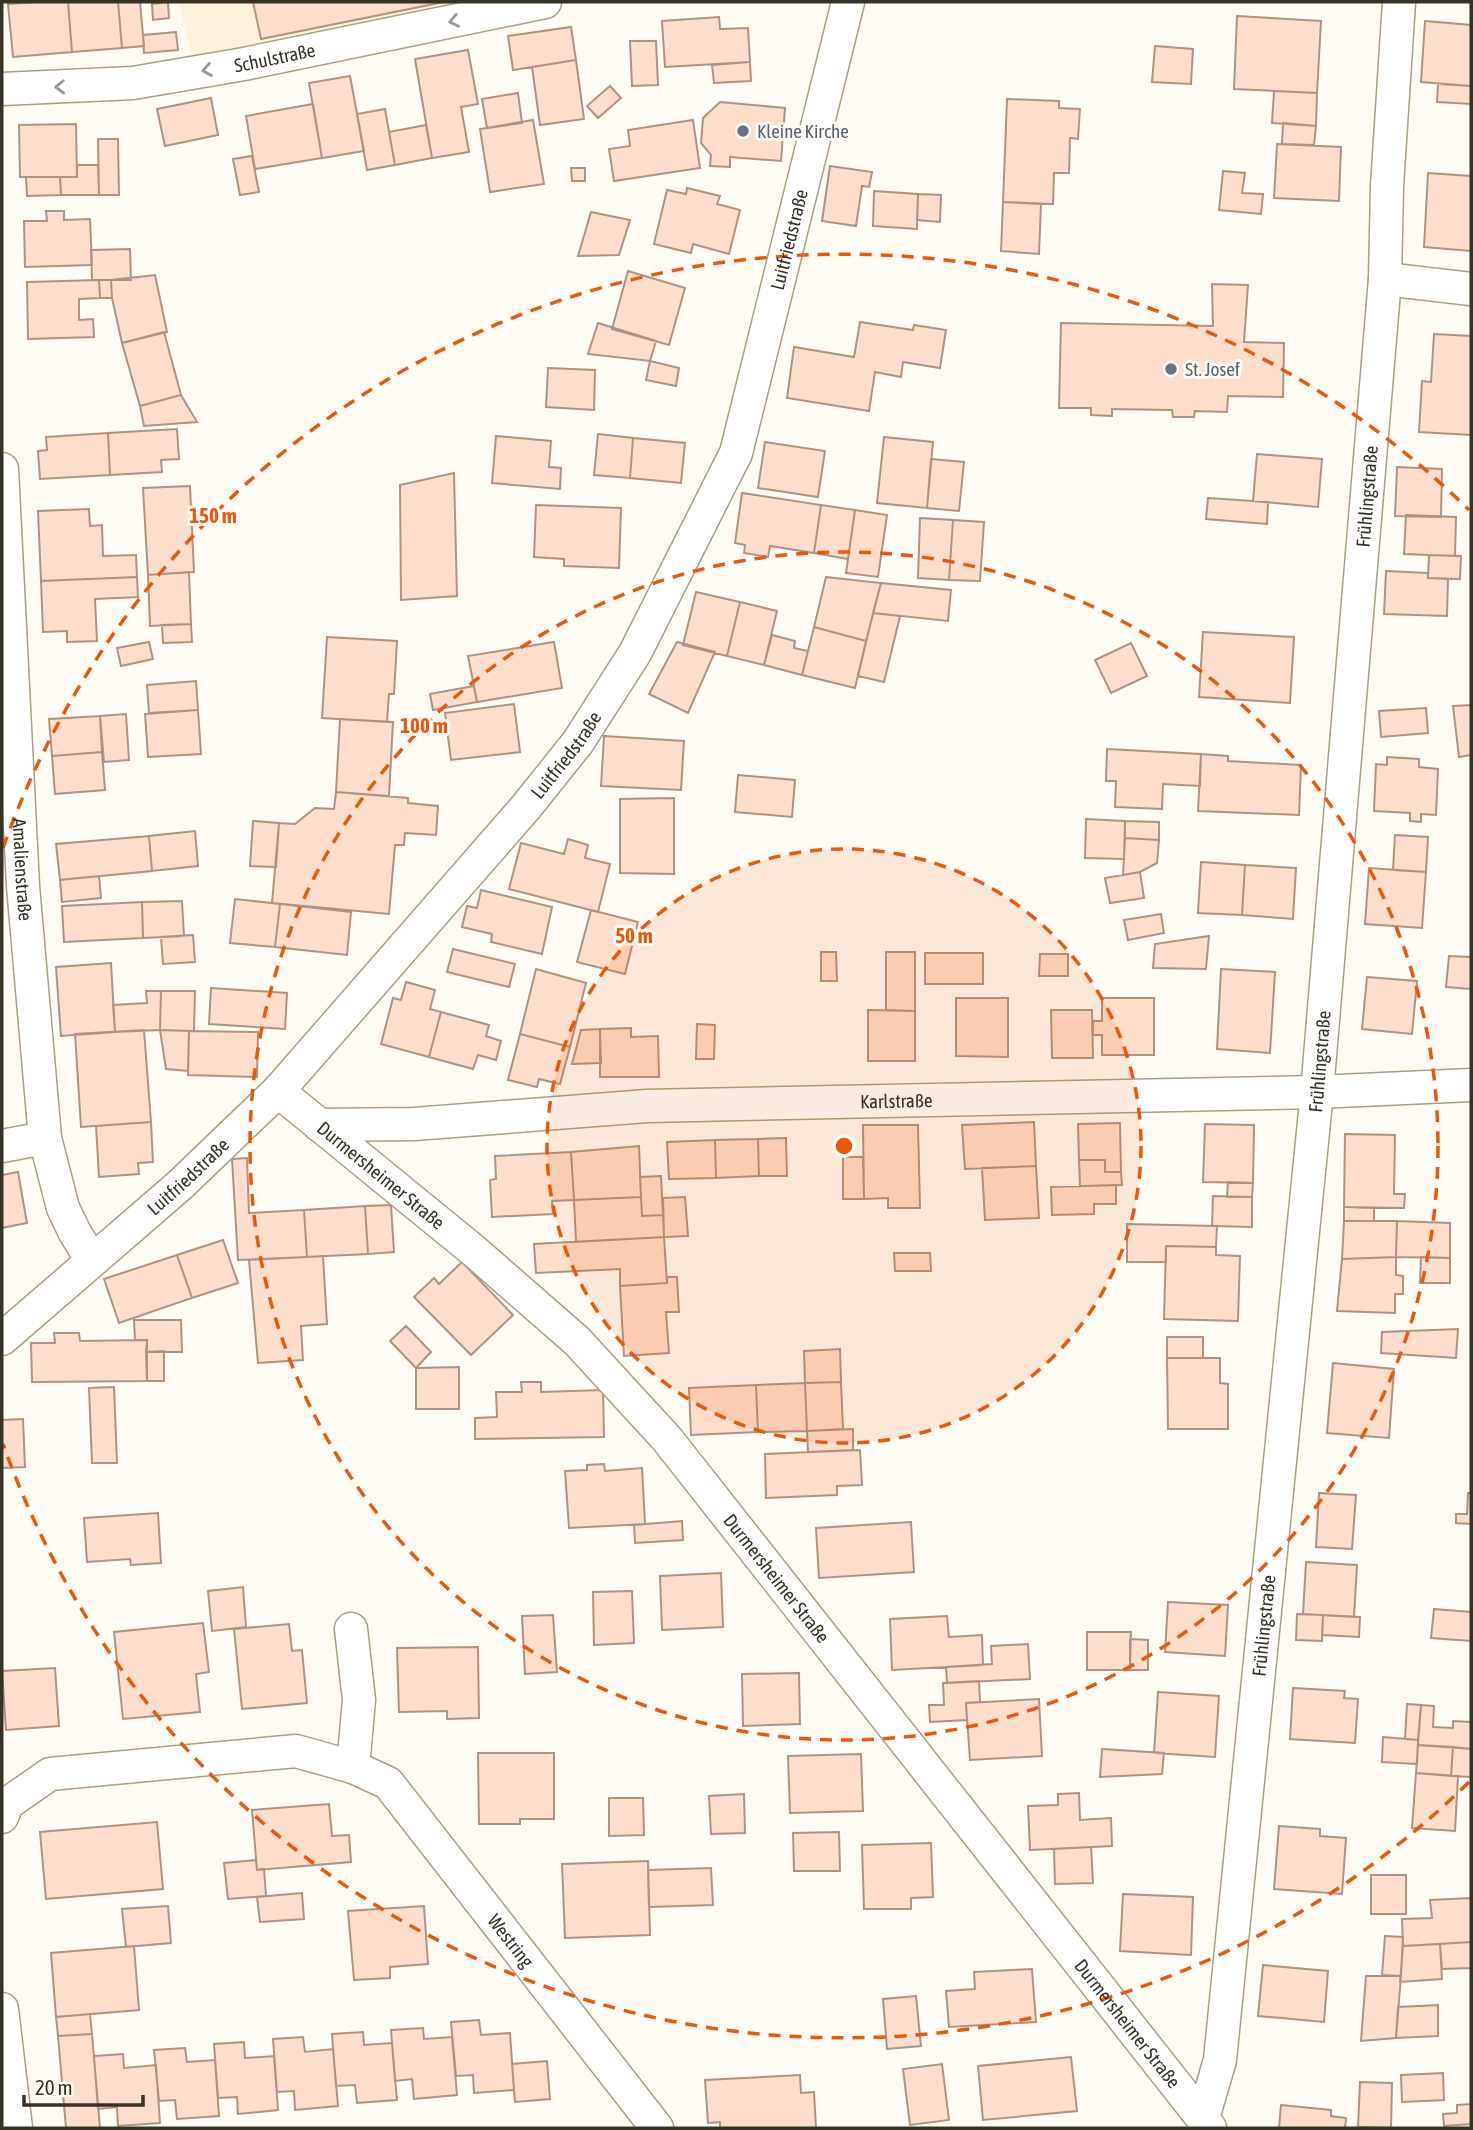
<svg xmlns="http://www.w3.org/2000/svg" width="1473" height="2130" font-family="'Asap Condensed',sans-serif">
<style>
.built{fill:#fdf3dc}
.building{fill:#fdddcb;stroke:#b09282;stroke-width:2}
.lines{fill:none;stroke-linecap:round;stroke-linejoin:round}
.minor-casing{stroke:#ab9e81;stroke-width:35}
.minor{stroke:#fff;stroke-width:32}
.oneway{stroke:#9b9892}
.ring{fill:none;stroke:#e8590c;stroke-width:3.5;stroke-dasharray:12 9}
.worship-dot{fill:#6b7280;stroke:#fefbf5;stroke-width:2.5}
.labels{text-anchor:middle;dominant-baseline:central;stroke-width:6;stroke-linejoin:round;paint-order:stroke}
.street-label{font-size:19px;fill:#373226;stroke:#fefbf5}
.worship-label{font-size:19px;fill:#5b616d;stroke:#fefbf5;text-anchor:start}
.centre{fill:#e8590c;stroke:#fefbf5;stroke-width:3.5}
.ring-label{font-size:21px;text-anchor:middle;font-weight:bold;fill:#e8590c;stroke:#fefbf5;stroke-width:6;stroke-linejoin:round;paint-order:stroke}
</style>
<rect width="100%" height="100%" fill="#fefbf5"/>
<path class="built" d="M178 2H462L192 56Z"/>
<path class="building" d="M38 2H68L72 52 13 57 8 4Z
M68 2H118L122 48 72 52Z
M118 2H140L144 46 122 48Z
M168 2 169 18 153 20 152 4Z
M253 2H444L261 39Z
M253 2H444L261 39Z
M1237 16 1321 21 1317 93 1234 89Z
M719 17 720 29 748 28 750 62 665 67 662 21Z
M1425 21 1471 25V86L1421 82Z
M571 27 576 60 513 70 508 36Z
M176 32 178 50 144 53 143 35Z
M630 41H656L658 85 632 86Z
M1155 46 1193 49 1191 84 1152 82Z
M468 50 478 104 461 107 469 152 432 158 415 59Z
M576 60 584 119 540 125 532 67Z
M750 62 751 81 714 83 712 65Z
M350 76 364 151 322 158 309 83Z
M1438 84 1471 86V104L1437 102Z
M610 86 621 98 598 118 587 106Z
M1274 91 1317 93 1316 126 1272 123Z
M518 93 522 123 487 128 482 99Z
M211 98 218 135 165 146 157 109Z
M1007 99 1059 101V108L1080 109 1078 139 1070 138 1069 173H1054L1053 204 1003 202Z
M720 102 785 108 781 161 730 157V167L710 166 711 155 701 143 703 118Z
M313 104 322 158 255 169 246 116Z
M385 109 395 165 367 170 357 114Z
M533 120 544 184 490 192 480 129Z
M693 120 700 168 614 181 609 149 630 146 628 130Z
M1283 123 1316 126 1314 145 1282 144Z
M76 124 77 177H20L19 125Z
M426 125 432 158 395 165 389 132Z
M98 139H118L119 195H99Z
M1277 144 1341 147 1339 201 1274 198Z
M252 156 259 192 240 195 233 159Z
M77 165H98L99 195H61L60 177H77Z
M830 166 872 172 869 187 862 186 856 226 822 221Z
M571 168H585V181H572Z
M1223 171 1245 173 1242 193 1263 194 1261 214 1219 210Z
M1428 173 1471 176V251L1424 247Z
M26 177H60L61 195 27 196Z
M687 188 720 196 717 204 740 210 729 254 693 244 691 253 654 244 667 190 686 194Z
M874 191 918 194 917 229 873 226Z
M918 194 941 195 940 222 917 220Z
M1003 202 1041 204 1039 254 1001 251Z
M46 211H64V220L90 219 92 265 25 267 24 221H47Z
M591 212 630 220 619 255 578 256Z
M130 249 131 280H92L91 250Z
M628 271 685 288 669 345 612 329Z
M155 275 167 332 122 343 112 298 111 280Z
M99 280H111L112 298H100Z
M99 280 100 298 79 299V320L93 319 94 337 28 339 27 282Z
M1212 284 1248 285 1244 342 1284 343 1283 397 1228 396 1227 412 1195 411 1194 417H1173L1172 410 1112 409V416L1091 415V408H1059L1061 323 1213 326Z
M860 322 913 330 914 325 946 330 940 368 903 362 901 377 875 372 869 411 787 398 794 347 854 357Z
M598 323 656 341 650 361 588 354Z
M164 332 181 395 140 406 122 343Z
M1434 334 1471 336V435L1419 432 1422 381 1431 382Z
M650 361 679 368 676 386 646 380Z
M548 368 595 370 594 410 546 407Z
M181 395 197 422 144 426 140 406Z
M177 429 179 459 161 460 162 472 110 475 108 433Z
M108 433 110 475 40 479 38 451 47 450 46 437Z
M598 434 633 438 630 478 594 475Z
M496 436 551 441 549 467 561 468 560 489 492 483Z
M884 437 933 442 927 508 877 503Z
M633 438 685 443 681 483 630 478Z
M765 442 825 451 818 497 758 488Z
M1257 454 1322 459 1318 507 1253 501Z
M931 459 964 462 959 511 927 508Z
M1397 467 1442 469 1441 517 1395 516Z
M454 473 457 596 401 600 400 485Z
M190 486 194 572 148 575 143 488Z
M742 493 821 505 814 553 770 546 768 557 744 553 745 545 735 543Z
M1208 498 1268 502 1267 524 1206 519Z
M536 505 621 508 619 568 564 566V559L534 557Z
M821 505 855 510 848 559 814 553Z
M89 509 90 526 102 525 103 556 136 555 137 577 41 581 38 511Z
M855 510 887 515 878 577 846 573Z
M1406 515 1456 517 1455 556 1404 554Z
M920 518 953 520 949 580 918 578Z
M953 520 984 522 980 581 949 580Z
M1429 555 1461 556 1460 579 1428 578Z
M1386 571 1428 573V578L1448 579 1447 616 1384 614Z
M189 572 191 624 150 626 148 575Z
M137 577 138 597 95 599 97 641 67 642V631L43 632 41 581Z
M826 577 881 583 866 641 814 627Z
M881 583 951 590 948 621 873 613Z
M696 592 740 602 727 656 683 645Z
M740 602 777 611 764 665 727 656Z
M873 613 900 616 884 682 858 676Z
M191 624 192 642 163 643 162 625Z
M814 627 866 641 855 688 802 675Z
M1203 632 1294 637 1290 703 1199 697Z
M772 635 795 641 794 648 808 651 802 675 764 665Z
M327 637 397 641 394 694H389L387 722 322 718Z
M149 642 153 659 121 666 117 648Z
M554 642 562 688 477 702 468 656Z
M677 642 715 652 688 713 649 694Z
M1131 643 1147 676 1111 693 1095 660Z
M196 681 198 710 149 713 147 685Z
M474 686 477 702 433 710 430 694Z
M514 704 520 752 451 760 445 713Z
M1471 705V755L1459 757 1453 706Z
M1426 708 1428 733 1381 737 1379 711Z
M198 710 201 754 148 757 145 714Z
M126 714 129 760 104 762 100 716Z
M100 716 102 752 52 756 49 719Z
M340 719 393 722 389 796 336 792Z
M604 736 684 741 681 790 601 786Z
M1107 749 1201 754 1200 786 1163 784 1162 809 1115 807 1116 781H1106Z
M102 752 105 790 55 794 52 756Z
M1201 754 1228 756V761L1301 765 1299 815 1198 811Z
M1387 757 1419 759V767L1438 769 1436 815 1421 814V822L1410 821V813L1374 811 1376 764 1387 765Z
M738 775 795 780 792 817 735 812Z
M336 792 408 798V803L438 806 436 835 405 833 404 845H395L389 914 272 903 279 823 295 824 315 808 334 809Z
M674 798V874L620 873V799Z
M1086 819 1125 821 1124 859 1085 858Z
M253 821 279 823 276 867 250 866Z
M1125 821 1159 822V840L1125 838Z
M195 831 198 866 152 871 149 836Z
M1395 835 1428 837 1426 872 1393 870Z
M149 836 152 871 60 880 56 844Z
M1125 838 1159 840 1157 863 1140 872 1123 875Z
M568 839 588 845 585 858 610 864 598 912 509 889 521 843 564 854Z
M1201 862 1245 865 1242 915 1198 913Z
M1245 865 1296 868 1293 919 1242 915Z
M1369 868 1426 872 1422 928 1365 924Z
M1140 872 1144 898 1110 903 1105 878Z
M99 876 101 898 62 902 60 880Z
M481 890 552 907 542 954 491 942 492 934 462 927 467 906 477 908Z
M235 899 280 904 275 947 230 943Z
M182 901 184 936 143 938 142 902Z
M142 902 143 938 64 942 62 906Z
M280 904 351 912 347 955 275 947Z
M591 910 638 922 625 974 577 962Z
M1161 914 1164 933 1128 940 1124 920Z
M193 935 195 962 163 964 161 937Z
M1209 936 1206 969 1153 968 1155 944Z
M453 949 515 964 509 987 447 972Z
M821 952H836L837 981H821Z
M886 952H915V1011L886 1010Z
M925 953H983V984H925Z
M1040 954H1068V976H1039Z
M1449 956 1471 957V989L1446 987Z
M111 963 115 1032 61 1036 56 967Z
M536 969 586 983 570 1047 520 1034Z
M1221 969 1275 972 1270 1053 1217 1049Z
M1367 977 1417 981 1412 1034 1362 1029Z
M406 982 435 990 430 1009 441 1012 429 1057 381 1044 393 998 401 1000Z
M211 988 287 993 285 1029 209 1024Z
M146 991H161L160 1030 115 1032 113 1005 147 1003Z
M161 991H195L194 1031 160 1030Z
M956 998H1008V1057L956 1056Z
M1102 998H1154V1055H1102V1035H1093V1021H1102Z
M868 1010 915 1011V1061H868Z
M1051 1010H1092L1093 1058H1052Z
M441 1012 489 1025 486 1036 501 1041 496 1060 478 1055 473 1069 429 1057Z
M697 1024 715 1025 714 1059H696Z
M631 1028V1037L658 1036 659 1077H600V1029Z
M600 1029 601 1063 572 1064 581 1030Z
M144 1030 151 1122 81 1127 75 1034Z
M160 1030 189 1031 188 1071 166 1069Z
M189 1031 258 1032 257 1077 188 1075Z
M520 1034 570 1047 560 1084 539 1079 537 1087 508 1080Z
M151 1122 153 1162 138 1163 139 1174 99 1177 96 1126Z
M1034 1122 1036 1166 965 1169 962 1125Z
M1120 1123 1121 1172H1105V1160H1079L1078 1124Z
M1205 1124 1254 1125 1253 1183 1203 1182Z
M863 1125H918L920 1208H888V1198L864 1199Z
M1345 1134 1395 1135 1394 1194H1405L1404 1208 1344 1207Z
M786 1138 787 1176H759L758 1139Z
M758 1139 759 1176 716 1178 715 1140Z
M715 1140 716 1178 669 1179 667 1142Z
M639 1146 641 1197 574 1200 571 1152Z
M571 1152 574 1200 552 1201 553 1214 492 1217 490 1180 496 1179 495 1156Z
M843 1157H863L864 1199H843Z
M247 1158 249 1213 304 1210 307 1257 238 1260 232 1159Z
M1079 1160H1105V1172H1121L1122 1185 1080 1186Z
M1036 1166 1039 1218 985 1220 982 1168Z
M18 1172 27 1223 2 1228V1175Z
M661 1176 663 1215 642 1216 640 1177Z
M1228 1182 1253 1183 1252 1197H1227Z
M1116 1185V1204H1094V1214L1052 1215 1051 1187Z
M1213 1196 1252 1197V1227L1212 1226Z
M641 1197 642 1216 663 1215 664 1237 576 1242 574 1200Z
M685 1197 688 1236 664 1237 663 1198Z
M391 1205 394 1252 368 1254 365 1206Z
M365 1206 368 1254 307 1257 304 1210Z
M1344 1207 1374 1208V1221H1344Z
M1344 1221H1397L1396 1257 1342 1259Z
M1397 1221 1450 1223V1258L1396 1257Z
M1127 1224 1217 1226 1216 1247 1166 1246V1262H1127Z
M664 1237 667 1283 620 1286V1269L536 1273 534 1244Z
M223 1240 238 1283 192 1298 177 1255Z
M1166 1246 1216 1247V1255L1240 1256 1238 1321 1164 1319Z
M894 1253H930L931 1271H895Z
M177 1255 192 1298 119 1323 104 1279Z
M323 1256 327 1324 301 1326 303 1360 258 1363 249 1260Z
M1396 1257V1275L1403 1276V1294H1395V1313L1337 1311 1342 1259Z
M1421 1257 1450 1258V1283H1420Z
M462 1262 513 1315 471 1355 414 1297 434 1278 439 1284Z
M667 1277H677L679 1312H666L669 1353 624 1356 620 1286 667 1283Z
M134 1320H181L182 1352H146L147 1340H135Z
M406 1326 431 1352 416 1368 390 1341Z
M1458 1329 1456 1358 1381 1353 1382 1332Z
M54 1333H79L80 1341 147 1340V1381L32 1382 31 1343H55Z
M1167 1337H1203V1358H1167Z
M840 1349 841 1382 805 1383 804 1351Z
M164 1351V1381H147L146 1352Z
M1167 1358H1220V1383L1228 1384V1429H1168Z
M1333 1363 1394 1369 1389 1438 1327 1433Z
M459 1367V1409H416V1368Z
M521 1382H541V1392L603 1390 604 1437 475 1439V1418L497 1417 496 1392H522Z
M841 1382 843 1429 807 1431 805 1383Z
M805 1383 807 1431 758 1432 756 1385Z
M756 1385 758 1432 691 1435 689 1388Z
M114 1387 117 1463H92L89 1388Z
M23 1419 25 1467 2 1468V1420Z
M853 1429V1450L808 1452 807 1431Z
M860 1450 862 1485 837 1486V1495L766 1498 765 1454Z
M604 1464 605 1471 642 1468 645 1524 569 1528 565 1471 587 1470V1465Z
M1319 1493 1356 1495 1352 1549 1316 1547Z
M1468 1493H1471V1524L1456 1523V1514H1467Z
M158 1513 161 1563 131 1565 130 1559 87 1562 84 1518Z
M682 1521 683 1540 635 1543 634 1525Z
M911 1522 914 1572 819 1578 816 1528Z
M1306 1562 1357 1565 1354 1617 1303 1614Z
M721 1573 723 1627 662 1630 660 1576Z
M243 1587 246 1627 212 1631 208 1591Z
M632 1591 634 1643 594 1645 593 1592Z
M1168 1602 1228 1605 1225 1656 1165 1652Z
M1434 1609 1471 1612V1641L1431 1638Z
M1297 1614 1323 1615 1322 1641 1296 1640Z
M553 1615 557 1672 525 1674 522 1616Z
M1323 1615 1360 1617 1359 1637 1322 1635Z
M947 1616 949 1637 982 1635 983 1665 892 1670 890 1619Z
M203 1623 209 1672 196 1674 200 1712 123 1719 114 1632Z
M289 1624 292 1651 302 1650 307 1703 242 1709 234 1629Z
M1087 1632H1131L1130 1670H1087Z
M1130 1639 1148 1640V1670H1130Z
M1028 1644 1030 1679 947 1683 946 1667 992 1664 991 1646Z
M478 1647 479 1718 447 1719V1711L399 1712 397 1648Z
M55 1668 59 1726 6 1730 2 1671Z
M799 1673 800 1724 743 1726 742 1674Z
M979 1681 980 1702 966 1703 967 1720 930 1722 929 1705H944L943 1683Z
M1293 1688 1345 1691 1344 1698 1358 1699 1355 1743 1290 1739Z
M1158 1692 1219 1696 1215 1757 1154 1753Z
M1039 1699 1042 1756 970 1760 966 1703Z
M1407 1704 1421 1705 1418 1740 1405 1739Z
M1421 1705 1434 1706 1433 1727 1453 1728V1721L1471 1722V1749L1418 1745Z
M1383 1737 1418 1740 1417 1764 1382 1762Z
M1418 1745 1453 1747 1451 1776 1416 1773Z
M1453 1747 1471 1749V1777L1451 1776Z
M1102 1749 1164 1753 1162 1774 1100 1777Z
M478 1753H554V1819H520V1824H479Z
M861 1754 863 1811 790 1813 788 1756Z
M1416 1773 1458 1776 1455 1831 1412 1828Z
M1079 1793 1080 1820 1111 1818 1112 1846 1030 1850 1028 1806 1058 1805V1794Z
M744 1794 745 1833 711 1834 709 1796Z
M609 1798H643L644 1835 609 1836Z
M329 1804 332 1836 349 1835 351 1862 257 1870 252 1810Z
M157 1822 163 1889 46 1899 40 1832Z
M1279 1826 1320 1829V1836L1346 1838 1342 1894 1274 1889Z
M839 1832 840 1871H794L793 1833Z
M931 1843 933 1897 911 1898V1909H864L862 1845Z
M1091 1847 1093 1883 1055 1884 1054 1849Z
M256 1860 257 1870 264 1869 266 1896 228 1899 224 1863Z
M648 1861 650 1935 565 1938 562 1864Z
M711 1868 713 1905 649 1907 648 1870Z
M1371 1875H1406V1914H1371Z
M302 1893 304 1919 260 1922 257 1897Z
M1123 1894 1193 1897 1191 1955 1120 1951Z
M1471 1898V1942L1403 1946 1402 1919 1432 1918 1430 1900Z
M168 1906 171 1943 126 1947 122 1909Z
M424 1906 428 1964 390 1967V1978L354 1980 348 1911Z
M1385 1936 1403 1937 1401 1976 1382 1975Z
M1471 1942V1968L1442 1969 1440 1944Z
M1440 1944 1442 1979 1400 1982 1403 1946Z
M134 1946 139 2010 56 2017 51 1953Z
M1263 1965 1328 1971 1324 2022 1258 2016Z
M1032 1969 1036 2022 949 2027 946 1991 975 1989 974 1972Z
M1366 1976H1401L1396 2038 1361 2041Z
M916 1996 921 2046 887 2049 883 1999Z
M1438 2005V2036L1396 2038 1398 2007Z
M90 2014 92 2034 58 2036 56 2017Z
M479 2020 481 2035 510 2033 514 2090 474 2093 473 2075 456 2076 451 2022Z
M423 2028 424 2039 452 2037 457 2095 414 2099 412 2079 395 2081 391 2030Z
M363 2032 364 2045 392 2043 397 2100 357 2103 355 2085 336 2086 332 2034Z
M92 2034 100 2128H66L58 2036Z
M303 2037 305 2052 333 2049 338 2106 295 2110 294 2091 277 2092 273 2039Z
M244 2042 245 2058 274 2056 278 2110 238 2114 237 2097 218 2098 214 2044Z
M185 2048 187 2062 215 2060 219 2116 177 2119 175 2100 159 2101 154 2050Z
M123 2054 124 2068 156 2065 160 2123 118 2126 117 2107 98 2109 94 2056Z
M1071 2057 1077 2111 983 2120 978 2066Z
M547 2061 550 2099 515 2102 512 2064Z
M942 2064 949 2120 910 2125 903 2069Z
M1443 2073 1444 2100 1402 2102 1401 2075Z
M800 2075 801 2093 814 2092 816 2128H720V2122L708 2123 705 2080Z
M1360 2082 1392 2083 1391 2128 1358 2127Z
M1471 2104V2124L1444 2126 1443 2114 1457 2113V2105Z
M1281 2105 1331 2110V2116L1346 2118 1345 2128H1279Z"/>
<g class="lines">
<defs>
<g id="minor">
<path id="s1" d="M2 89 133 83 244 64 545 2"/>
<path d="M1385 279 1471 289"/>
<path id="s2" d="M2 469 23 886 45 1138 63 1208 75 1233 92 1260"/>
<path id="s3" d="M278 1091 474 1251 577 1341 667 1439 1210 2128"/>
<path id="s4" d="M319 1125 414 1124 647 1106 1317 1092 1471 1085"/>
<path d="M2 1146 45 1138"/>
<path id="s5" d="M2 1339 180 1185 278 1091 526 807 578 742 635 653 736 453 848 2"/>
<path d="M351 1629 359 1700 353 1767"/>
<path id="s6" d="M2 1817 7 1804 50 1774 296 1751 353 1767 388 1783 657 2128"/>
<path d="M2 2009 16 2128"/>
<path id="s7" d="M1203 2118 1220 2060 1317 1092 1385 279 1387 186 1399 2"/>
</g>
</defs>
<use href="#minor" class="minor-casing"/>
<use href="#minor" class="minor"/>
</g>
<defs><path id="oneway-chevron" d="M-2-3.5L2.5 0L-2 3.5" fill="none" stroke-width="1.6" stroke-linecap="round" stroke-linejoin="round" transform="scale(1.75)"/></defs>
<g class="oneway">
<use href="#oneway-chevron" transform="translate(454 21) rotate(168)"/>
<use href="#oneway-chevron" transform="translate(207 70) rotate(170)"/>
<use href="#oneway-chevron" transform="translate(60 87) rotate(178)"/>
</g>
<circle cx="844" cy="1146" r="297" fill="#e8590c" fill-opacity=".12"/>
<g class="ring">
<circle cx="844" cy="1146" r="297"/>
<circle cx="844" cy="1146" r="594"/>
<path d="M1469 1782A892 892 0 0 1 3 1444M3 848A892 892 0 0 1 1469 510"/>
</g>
<g class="worship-dot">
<circle cx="743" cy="131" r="7"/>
<circle cx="1171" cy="369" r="7"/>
</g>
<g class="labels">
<g class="street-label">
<text stroke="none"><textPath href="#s1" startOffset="275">Schulstraße</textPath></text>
<text stroke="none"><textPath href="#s5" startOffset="1381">Luitfriedstraße</textPath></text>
<text stroke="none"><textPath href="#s7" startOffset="1631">Frühlingstraße</textPath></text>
<text stroke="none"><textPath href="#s5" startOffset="814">Luitfriedstraße</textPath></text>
<text stroke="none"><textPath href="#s2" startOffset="401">Amalienstraße</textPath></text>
<text stroke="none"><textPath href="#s7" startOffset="1064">Frühlingstraße</textPath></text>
<text stroke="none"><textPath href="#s4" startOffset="578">Karlstraße</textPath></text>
<text stroke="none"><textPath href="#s3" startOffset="133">Durmersheimer Straße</textPath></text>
<text stroke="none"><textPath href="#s5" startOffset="247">Luitfriedstraße</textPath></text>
<text stroke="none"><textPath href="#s3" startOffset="700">Durmersheimer Straße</textPath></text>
<text stroke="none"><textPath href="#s7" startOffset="497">Frühlingstraße</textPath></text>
<text stroke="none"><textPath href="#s6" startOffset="611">Westring</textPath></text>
<text stroke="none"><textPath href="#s3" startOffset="1267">Durmersheimer Straße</textPath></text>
</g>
<g class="worship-label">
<text x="757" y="131">Kleine Kirche</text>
<text x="1185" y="369">St. Josef</text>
</g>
</g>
<circle cx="844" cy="1146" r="10" class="centre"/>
<g class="ring-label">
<text x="213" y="523">150 m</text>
<text x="424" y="733">100 m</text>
<text x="634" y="943">50 m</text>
</g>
<rect width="1473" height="2130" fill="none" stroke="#373226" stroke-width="7"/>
<path d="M24 2095v10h119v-10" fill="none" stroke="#373226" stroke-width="3.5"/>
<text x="35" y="2095" font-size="21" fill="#373226" stroke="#fefbf5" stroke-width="5" paint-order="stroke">20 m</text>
</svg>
